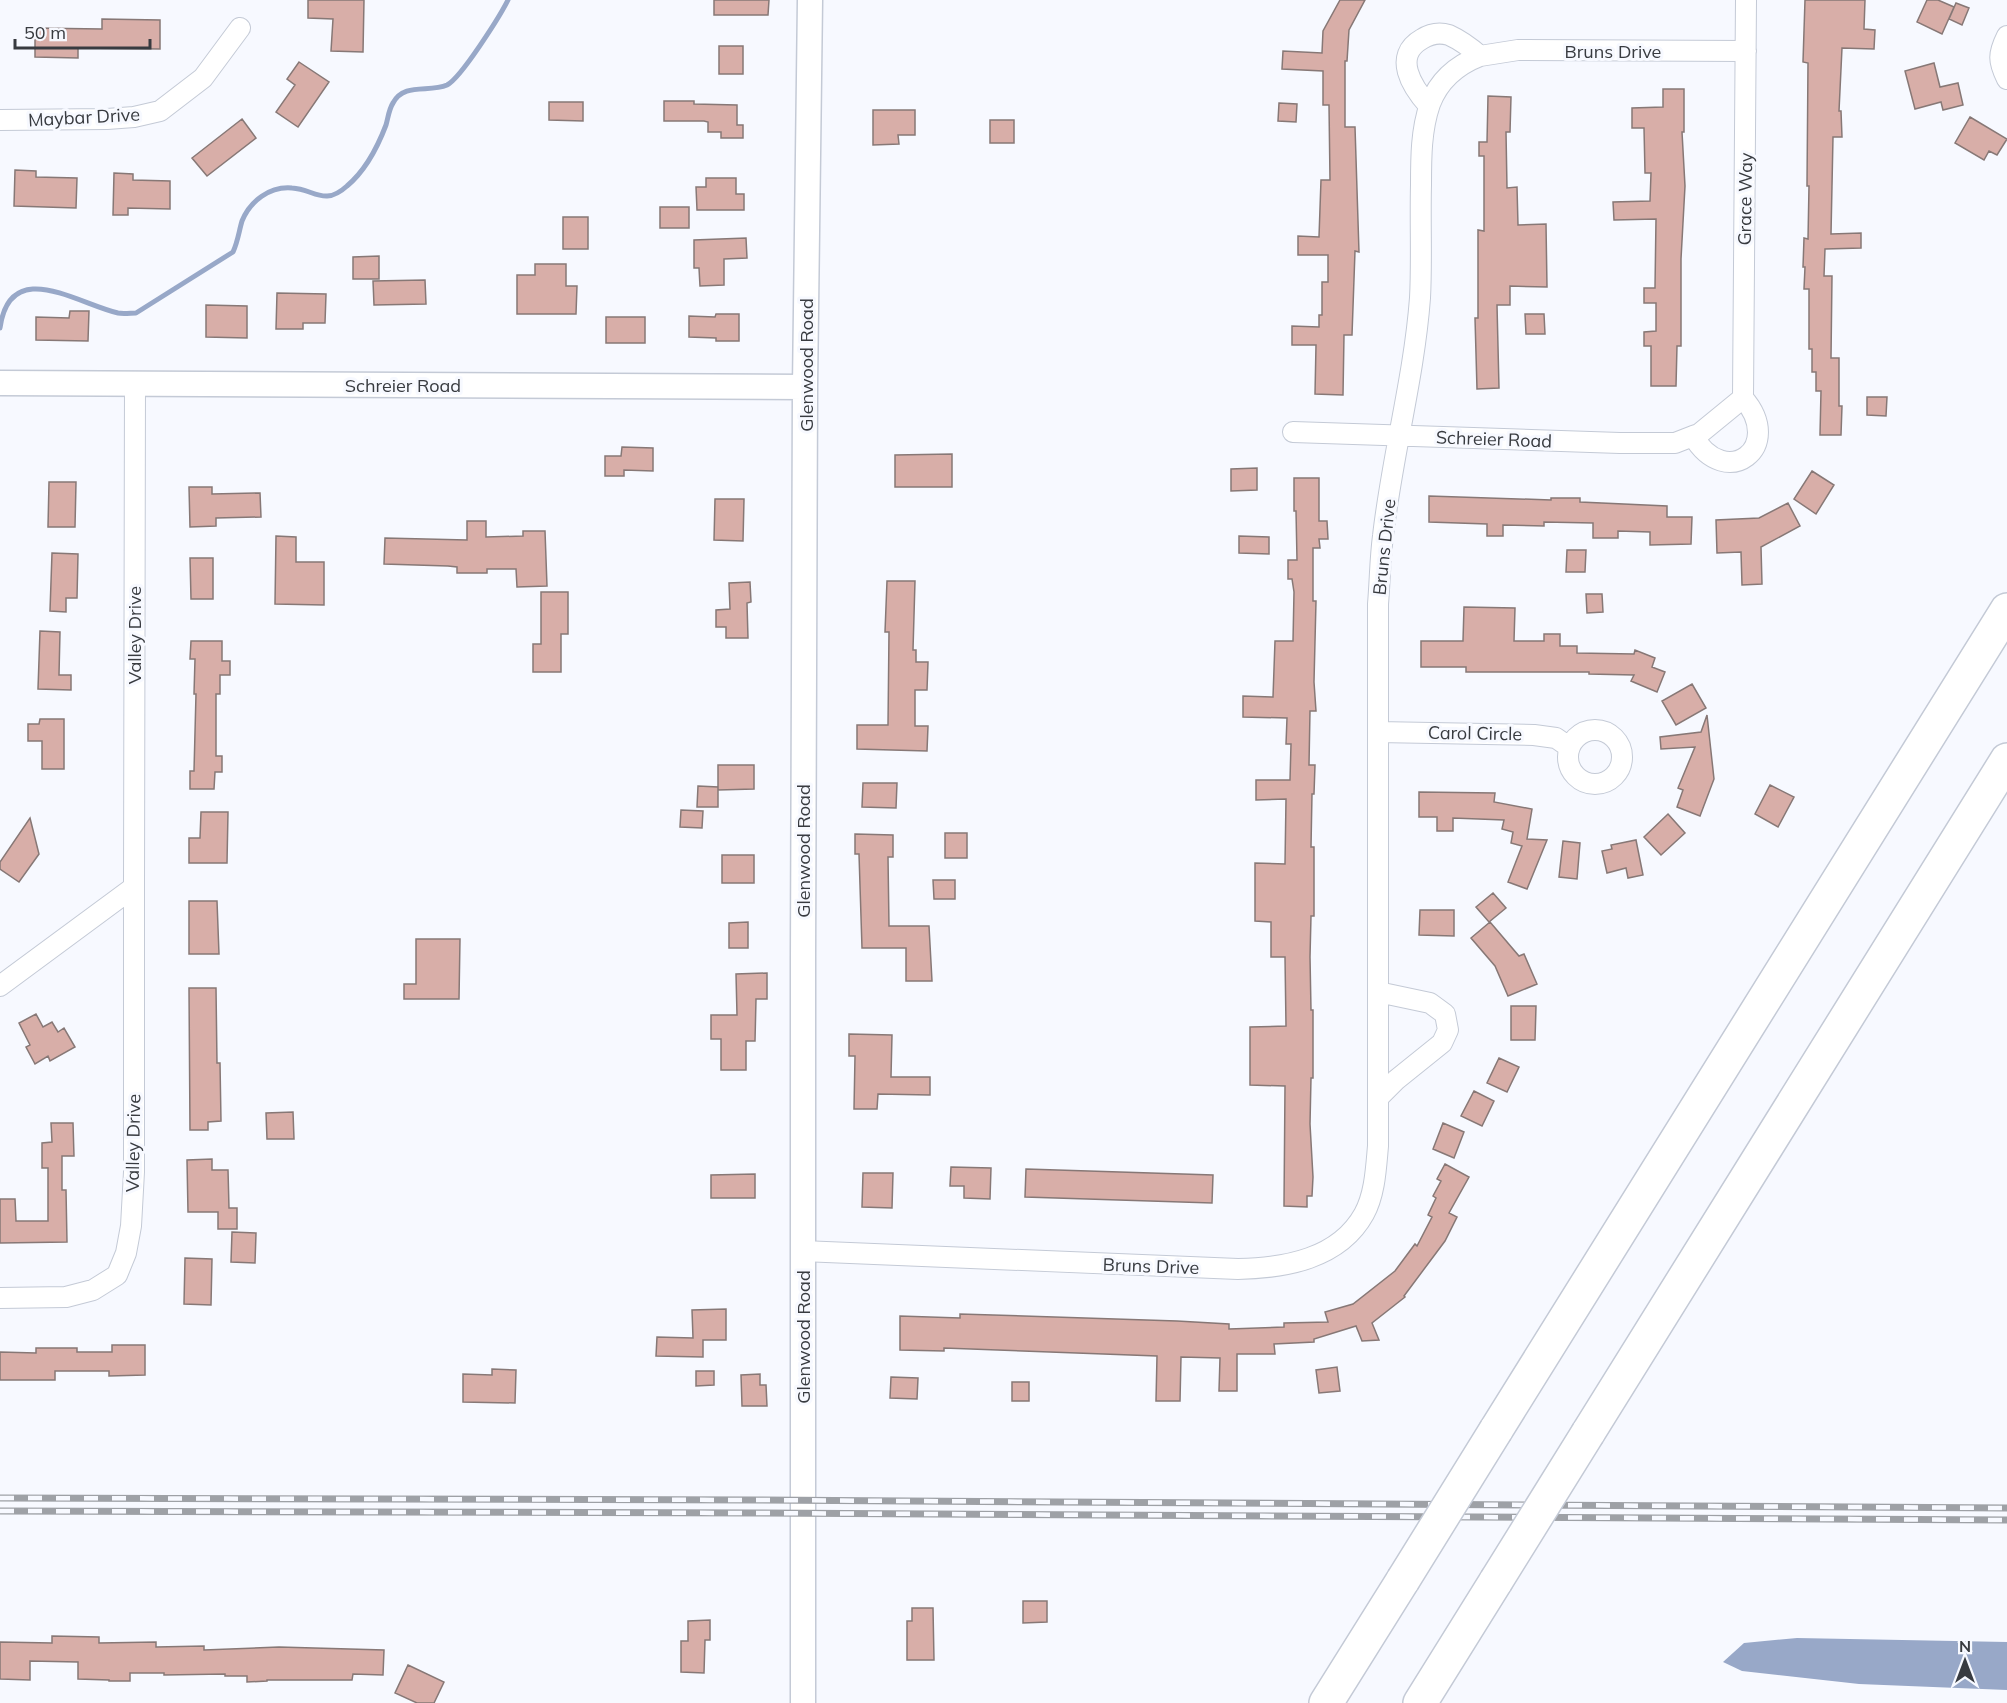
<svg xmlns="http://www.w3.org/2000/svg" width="2007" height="1703" font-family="Mulish,sans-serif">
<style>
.water{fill:#98a8c8}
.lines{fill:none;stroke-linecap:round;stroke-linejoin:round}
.stream{stroke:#98a8c8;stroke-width:5}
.building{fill:#d8aea8;stroke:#877876;stroke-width:1.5}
.minor-casing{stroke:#c4cad6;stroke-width:22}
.tertiary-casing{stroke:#c4cad6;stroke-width:27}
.motorway-casing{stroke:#c4cad6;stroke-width:36}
.minor{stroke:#fff;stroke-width:20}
.tertiary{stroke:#fff;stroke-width:24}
.motorway{stroke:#fff;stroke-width:33}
.rail-casing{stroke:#9ea1a6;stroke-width:7}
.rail{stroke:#f7f9ff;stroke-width:4.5;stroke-dasharray:14;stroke-linecap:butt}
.motorway-bridge-casing{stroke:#c4cad6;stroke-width:36;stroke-linecap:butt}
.motorway-bridge{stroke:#fff;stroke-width:33}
.labels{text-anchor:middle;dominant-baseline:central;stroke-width:6;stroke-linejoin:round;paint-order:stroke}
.street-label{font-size:18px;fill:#383b40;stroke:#f7f9ff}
</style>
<rect width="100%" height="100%" fill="#f7f9ff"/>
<path class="water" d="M1797 1638 2007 1642V1690L1859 1684 1742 1671 1723 1662 1744 1643Z"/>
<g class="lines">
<path class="stream" d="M0 328C10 256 78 304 118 313 123 314 131 313 136 313L233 252C238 241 239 231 242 221 250 201 270 186 292 188 314 189 324 207 347 186 365 171 378 146 386 125 388 118 389 109 393 103 404 82 429 93 447 85 461 78 500 16 508 0"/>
</g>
<path class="building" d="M308 0H364L363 52 331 51 333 19 308 18Z
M714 0H769L768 15H714Z
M1340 0H1365L1349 30 1347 61H1345V127H1355L1359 252 1355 251 1352 335H1344L1343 395 1315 394 1316 345H1292V326L1319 327V315H1322V282H1328V255H1298V236L1319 237 1321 180H1330L1329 105H1323V71L1282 69 1283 51 1322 53 1323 31Z
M1805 0H1865L1864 29 1875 30 1874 49 1842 48 1839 111H1841L1842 137H1833L1831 234 1861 233V248L1825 249 1824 276H1832L1831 358H1839V406H1842L1841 435H1820L1821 391H1816V372H1812V349H1809V289H1804L1805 267H1803L1804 238 1808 239 1809 186H1807L1808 63 1803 62Z
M1927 0H1938L1954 7 1942 34 1917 22Z
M1956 3 1969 8 1962 25 1949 19Z
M102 19 160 20V49L78 48V58L35 57V28L102 29Z
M719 46H743V74H719Z
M299 62 329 82 298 127 276 112 295 85 287 79Z
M1934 63 1940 87 1958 83 1963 105 1943 110 1941 102 1915 109 1905 71Z
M1663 89H1684V132H1682L1685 186 1681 259V346H1677L1676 386H1651V346H1644V332L1656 331V303H1644V288H1655L1656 219 1614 220 1613 202 1650 201 1651 173H1645L1644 128H1632V108L1663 107Z
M1488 96 1511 97 1510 132H1506L1507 188 1517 187 1518 225 1546 224 1547 287 1510 286V305H1497L1499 388 1477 389 1475 318H1478V230L1484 231V156H1479V142H1487Z
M664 101H694V104L737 105V125H743V138H721V132H708V122L704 121H664Z
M549 102H583V121L549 120Z
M1279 103 1297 104 1296 122 1278 121Z
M873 110H915V135H898L899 144 873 145Z
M1970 117 2007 139 1997 155 1989 151 1984 160 1955 143Z
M242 119 256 138 207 176 192 158Z
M990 120H1014V143H990Z
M15 170 36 171V177L77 178 76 208 14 206Z
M114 173 133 174V180L170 181V209L128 208V215H113Z
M706 178H736V194H744V210H697L696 187H706Z
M660 207H689V228H660Z
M563 217H588V249H563Z
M746 238 747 258 724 259V285L700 286 699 268H694V240Z
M379 256V279H353V257Z
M535 264H566V286H577L576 314H517V275H535Z
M425 280 426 304 374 305 373 281Z
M277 293 326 294 325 323H303V329H276Z
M206 305 247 306V338L206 337Z
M70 311H89L88 341 36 340V317L69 318Z
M716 314H739V341H716V338L689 337V316L715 317Z
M1525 314H1544L1545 334H1526Z
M606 317H645V343H606Z
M1867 397H1887L1886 416 1867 415Z
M622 447 653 448V471L624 470V476H605V456H621Z
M952 454V487H895V455Z
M1257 468V490L1231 491V469Z
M1812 471 1834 485 1816 514 1794 499Z
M1294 478H1319V521H1327L1328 539H1319L1320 548H1313V601H1316L1314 682 1316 711H1310L1309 765H1315L1314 794H1312L1311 847H1314V916H1311L1310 957 1311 1010H1313V1078H1311L1310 1124 1313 1177 1312 1196H1307V1207L1284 1206 1285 1086 1250 1085V1027L1286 1026 1285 957H1271V922L1255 921V863L1285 864 1286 799 1256 800V780H1290L1291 744H1286L1287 718 1243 717V696L1273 697 1275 641H1293L1294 592 1292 579H1288V560H1297L1296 511H1294Z
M49 482H76L75 527H48Z
M189 487H212V494L260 493 261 517 216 518V526L190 527Z
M1429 496 1551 500V498H1580V502L1667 506V517H1692L1691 544 1650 545V532L1618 531V538H1593V523L1544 522V526L1503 525V536H1487V524L1429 522Z
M715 499H744L743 541 714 540Z
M1788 503 1800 526 1761 547 1762 584 1742 585 1741 552 1717 553 1716 520 1759 518Z
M467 521H486V537L523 536V531H545L547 586 517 587 516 569H487V573H457V567L448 566 384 564 385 538 467 540Z
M276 536 296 537V562H324V605L275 604Z
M1239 536 1269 537V554L1239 553Z
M1567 550H1586L1585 572H1566Z
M52 553 78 554 77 598H66V612L50 611Z
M190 558H213V599H191Z
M887 581H915L913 650H916V662H928L927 690H915V726H928L927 751 857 749V725H888L889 632H885Z
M750 582 751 602 747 603 748 638H726V627H716V610L730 609 729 583Z
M541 592H568V634H561V672H533V644H541Z
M1586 594H1602L1603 612 1587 613Z
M1464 607 1515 608 1514 641H1544V634H1560V646H1577V653L1634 654 1635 650 1655 658 1652 667 1665 672 1657 692 1631 681 1634 675 1589 674V672H1466V667H1421V641H1463Z
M40 631 60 632 59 675H71V690L38 689Z
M191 641H222V661H230V675H220V694H216V756H222V772H215L214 789H190V771H194L196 694H194L195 659H190Z
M1692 684 1706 708 1676 725 1662 701Z
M1707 715 1714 779 1700 816 1677 807 1683 790 1678 788 1695 747 1661 749 1660 737 1701 732Z
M40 719H64V769H42V741H28V724H39Z
M718 765H754V789L718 790Z
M863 783H897L896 808 862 807Z
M1770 785 1794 797 1778 827 1755 814Z
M698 786 718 787V807H697Z
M1419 792 1495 793 1494 802 1532 809 1527 839 1547 840 1527 889 1508 882 1522 846 1511 843 1513 832 1502 829 1504 820 1453 818V831H1437V817H1419Z
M681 810 703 811 702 828 680 827Z
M201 812H228L227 863H189V838H200Z
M1668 814 1685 833 1661 855 1644 837Z
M30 818 39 854 19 882 0 869V862Z
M945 833H967V858H945Z
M855 834 893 835V857H888L889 926H929L932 981H906V948H862L859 854H855Z
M1636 840 1643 875 1628 878 1626 868 1607 873 1602 851 1612 849 1611 845Z
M1563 841 1580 843 1577 879 1559 877Z
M722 855H754V883H722Z
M933 880H955V899H934Z
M1493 893 1506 908 1489 922 1476 907Z
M189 901H217L219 954H189Z
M1420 910H1454V936L1419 935Z
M748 922V948H729V923Z
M1490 922 1519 956 1524 954 1537 984 1508 996 1495 966 1471 938Z
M416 939H460L459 999H404V984H416Z
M767 973V999H756L755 1041H746V1070H721V1039H711V1015H737L736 974Z
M189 988H216L217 1063H220L221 1121 208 1122V1130H190Z
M1511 1006H1536L1535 1040H1511Z
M36 1014 43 1027 52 1022 58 1032 64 1028 75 1047 50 1061 48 1056 35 1064 26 1047 30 1045 19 1023Z
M849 1034 892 1035 891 1077H930V1095L878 1094 877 1109H854L855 1056H849Z
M1499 1058 1519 1067 1507 1092 1487 1083Z
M1474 1091 1494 1101 1482 1126 1461 1116Z
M293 1112 294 1139H267L266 1113Z
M51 1123H73L74 1156H62V1190H66L67 1242 0 1243V1199H15L16 1221H48V1168H42V1143L52 1142Z
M1443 1123 1464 1132 1454 1158 1433 1149Z
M212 1159V1170H228L229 1208H237V1229H218V1212H188L187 1160Z
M1445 1164 1469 1177 1449 1213 1457 1217 1445 1241 1404 1296 1405 1297 1372 1323 1379 1340 1362 1341 1356 1326 1314 1339V1342L1274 1344 1275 1354H1237V1391H1219L1220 1358 1181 1357 1180 1401H1156L1157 1356 944 1348V1351L900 1350V1316L960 1318V1314L1177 1321 1229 1324V1329L1284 1327V1323L1328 1322 1325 1312 1353 1304 1395 1271 1415 1244 1417 1246 1432 1217 1428 1215 1436 1198 1433 1196 1441 1181 1437 1179Z
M951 1167 991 1168 990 1199 964 1198V1186H950Z
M1026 1169 1213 1175 1212 1203 1025 1197Z
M863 1173H893L892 1208 862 1207Z
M755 1174V1198H711V1175Z
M232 1232 256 1233 255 1263 231 1262Z
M185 1258 212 1259 211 1305 184 1304Z
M726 1309V1340H703V1357L656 1356 657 1337 693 1338 692 1310Z
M112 1345H145V1375L109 1376V1371H55V1380H0V1352L36 1353V1348H77V1352H112Z
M1337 1367 1340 1391 1319 1393 1316 1370Z
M492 1369 516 1370 515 1403 463 1402V1374L492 1375Z
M696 1371H714V1385L696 1386Z
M760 1374V1385H766L767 1406H742L741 1375Z
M891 1377 918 1378 917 1399 890 1398Z
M1012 1382H1029V1401H1012Z
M1023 1601H1047V1622L1023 1623Z
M912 1608H933L934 1660H907V1621H912Z
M710 1620V1640H705L704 1673 681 1672V1641H688V1621Z
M52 1636 99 1637V1643L156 1642V1647L204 1646V1650L279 1647 384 1650 383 1675 353 1674 352 1680H267V1681L247 1682V1676H225V1674L164 1675V1673H130V1681H109V1680L78 1679V1662L30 1661V1680L0 1679V1642L52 1643Z
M408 1665 444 1682 434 1703H417L395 1693Z"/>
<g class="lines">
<defs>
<path id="minor" d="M2007 36C1998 54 1998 61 2007 79
M1429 106C1412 87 1392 56 1422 39 1430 34 1439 32 1449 35 1460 40 1471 48 1480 56L1518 50 1746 51
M0 120 107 119 134 117 160 111 203 78 240 28
M1743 398 1746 0
M1293 432 1620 443H1675L1693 436 1699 434 1743 398
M1693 436C1726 492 1786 447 1743 398
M1568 757a27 27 0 1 1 54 0a27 27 0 1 1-54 0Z
M1378 732 1534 735 1556 738 1569 747
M134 887 135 383
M0 986 134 887V1172L131 1226 126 1253 117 1275 93 1290 66 1297 0 1298
M1378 992 1430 1003 1445 1014 1448 1030 1442 1043 1396 1080 1378 1098
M802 1251 1238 1269C1285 1268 1339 1259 1364 1214 1375 1194 1376 1168 1378 1146V604C1380 581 1380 558 1383 536 1392 456 1414 378 1420 298 1422 261 1420 222 1421 185 1421 158 1421 130 1430 104 1439 80 1457 65 1480 56"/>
<path id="tertiary" d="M0 383 805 387
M803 1703V957L805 387 810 0"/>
<path id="motorway" d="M1496 1430 2007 610
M1588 1433 2007 760
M1326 1703 1403 1580
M1420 1703 1496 1581"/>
</defs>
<use href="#minor" class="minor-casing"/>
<use href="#tertiary" class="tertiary-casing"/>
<use href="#motorway" class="motorway-casing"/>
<use href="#minor" class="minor"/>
<use href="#tertiary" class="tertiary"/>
<use href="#motorway" class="motorway"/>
<defs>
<path id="rail" d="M0 1498 756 1500 2007 1508
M0 1511 755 1513 2007 1520"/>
</defs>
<use href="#rail" class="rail-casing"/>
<use href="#rail" class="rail"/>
<defs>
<path id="motorway-bridge" d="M1403 1580 1496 1430
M1496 1581 1588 1433"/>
</defs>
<use href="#motorway-bridge" class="motorway-bridge-casing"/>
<use href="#motorway-bridge" class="motorway-bridge"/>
</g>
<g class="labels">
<g class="street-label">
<text x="1613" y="51">Bruns Drive</text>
<text transform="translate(84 117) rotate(-3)">Maybar Drive</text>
<text transform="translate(1745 199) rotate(-89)">Grace Way</text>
<text transform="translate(806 365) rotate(-90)">Glenwood Road</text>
<text x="403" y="385">Schreier Road</text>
<text transform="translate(1494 439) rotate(2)">Schreier Road</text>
<text transform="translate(1384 547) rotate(-84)">Bruns Drive</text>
<text transform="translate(134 635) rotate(-90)">Valley Drive</text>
<text transform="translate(1475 733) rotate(1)">Carol Circle</text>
<text transform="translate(803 851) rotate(-90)">Glenwood Road</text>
<text transform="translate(133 1143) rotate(-89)">Valley Drive</text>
<text transform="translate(1151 1266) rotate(2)">Bruns Drive</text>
<text transform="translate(803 1337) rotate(-90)">Glenwood Road</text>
</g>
</g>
<g transform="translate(1965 1661)" stroke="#f7f9ff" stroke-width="4.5" paint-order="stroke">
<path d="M0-4.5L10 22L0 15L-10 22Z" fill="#383b40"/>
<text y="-9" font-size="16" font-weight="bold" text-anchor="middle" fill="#383b40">N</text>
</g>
<path d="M15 39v9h135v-9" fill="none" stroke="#383b40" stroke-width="3"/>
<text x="24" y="39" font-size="18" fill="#383b40" stroke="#f7f9ff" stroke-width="4.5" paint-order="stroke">50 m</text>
</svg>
